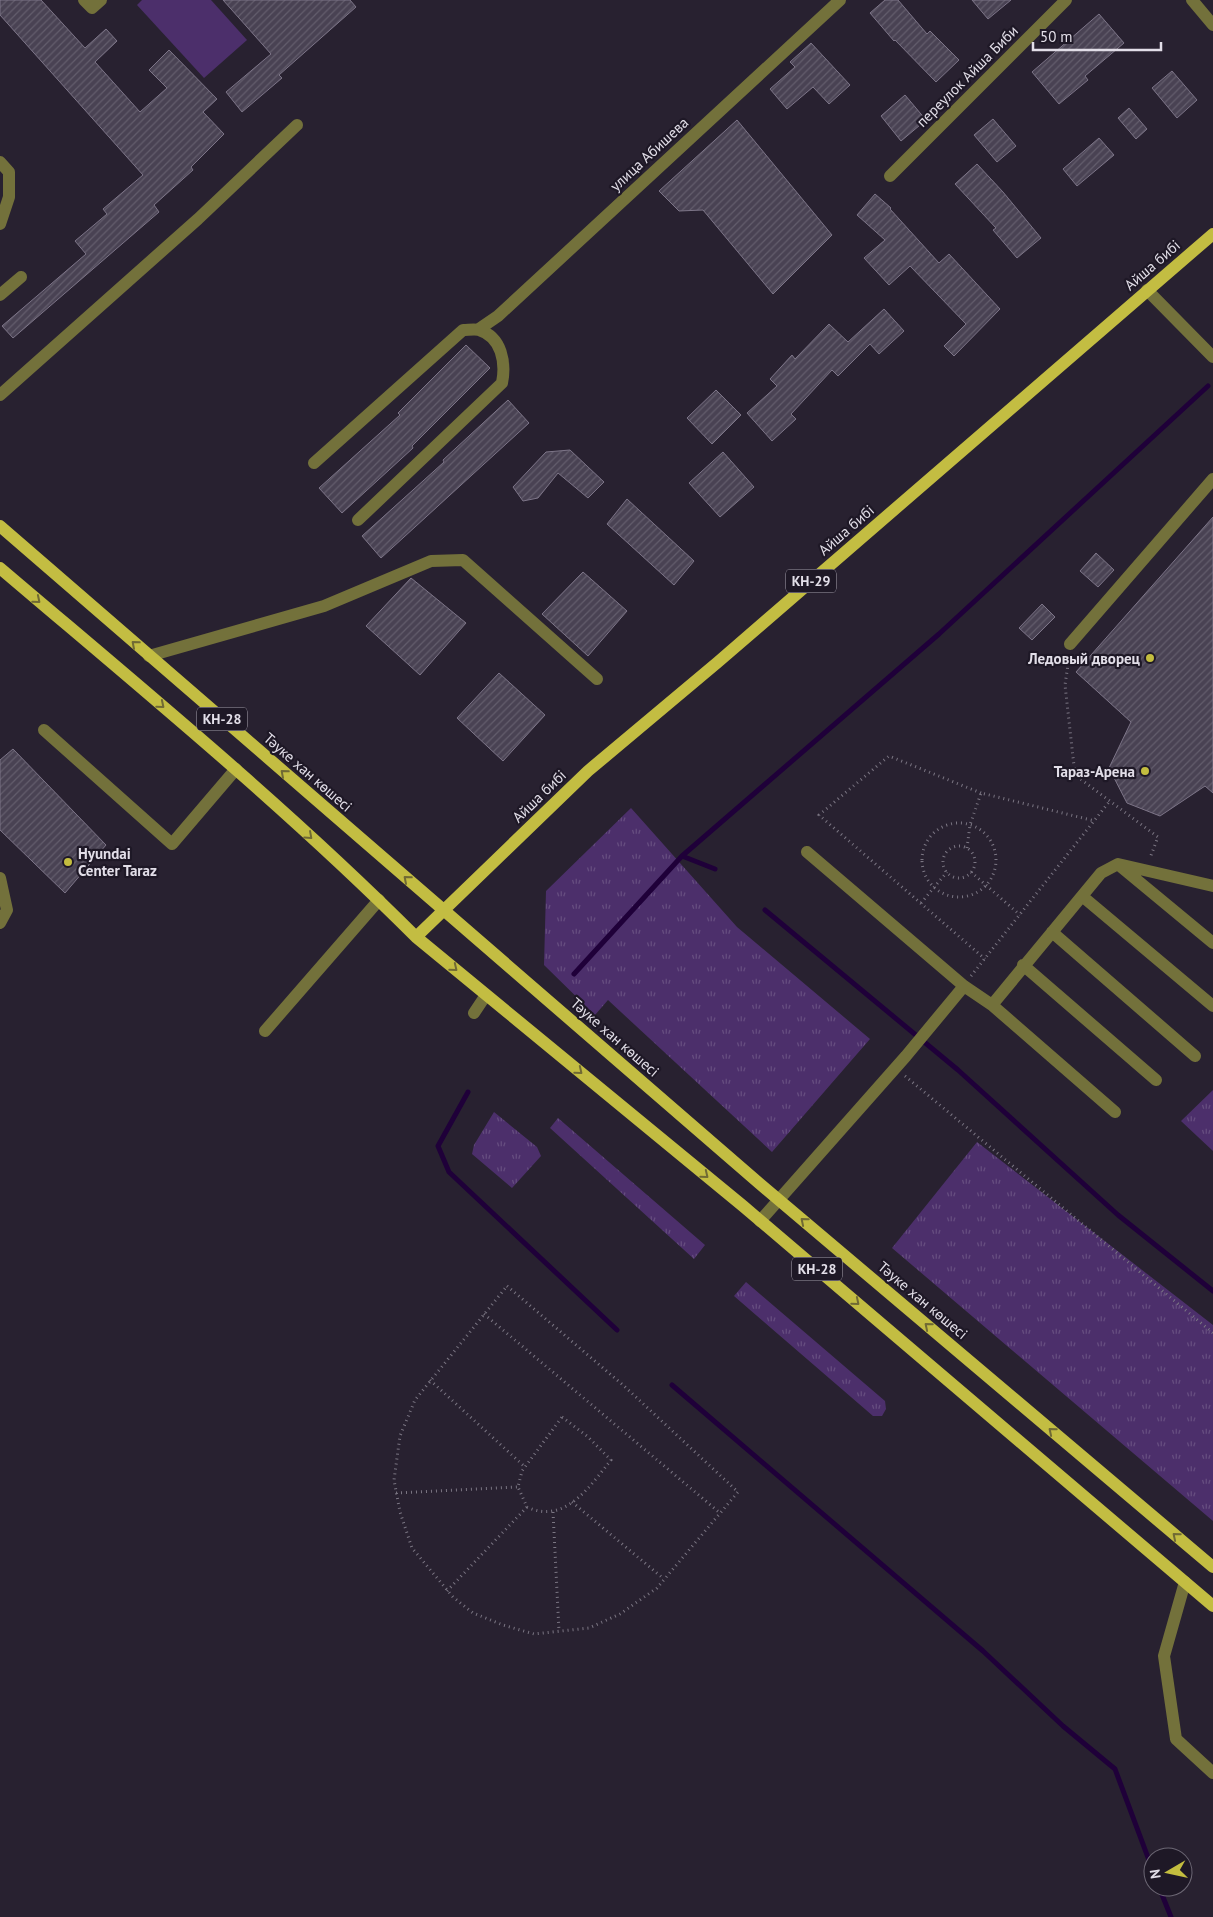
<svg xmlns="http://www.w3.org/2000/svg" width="1213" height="1917" font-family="'PT Sans',sans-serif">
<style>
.grass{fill:url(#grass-tufts)}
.park{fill:#4c2f6b}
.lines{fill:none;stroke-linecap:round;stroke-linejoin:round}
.stream{stroke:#1f0039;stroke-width:5}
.building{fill:url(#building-hatch);stroke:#7d7588}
.path{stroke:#7b7683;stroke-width:3;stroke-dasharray:1 4;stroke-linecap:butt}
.minor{stroke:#73713b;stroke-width:12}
.major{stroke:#c3bd42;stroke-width:12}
.oneway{stroke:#706a34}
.poi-dot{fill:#c3bd3f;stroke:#1e1826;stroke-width:2}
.labels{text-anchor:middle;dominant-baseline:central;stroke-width:4.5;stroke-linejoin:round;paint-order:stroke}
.shield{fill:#1e1826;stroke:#a7a3ae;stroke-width:1}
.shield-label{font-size:14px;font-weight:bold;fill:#e2dee8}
.street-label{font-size:15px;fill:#e2dee8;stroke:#1e1826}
.poi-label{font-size:15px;font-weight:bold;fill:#e2dee8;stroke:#1e1826;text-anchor:end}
</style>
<defs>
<pattern id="grass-tufts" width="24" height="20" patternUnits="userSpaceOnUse" patternTransform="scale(1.25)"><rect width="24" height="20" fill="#4c2f6b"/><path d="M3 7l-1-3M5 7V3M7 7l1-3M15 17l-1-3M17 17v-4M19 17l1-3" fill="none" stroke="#664d80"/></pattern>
<pattern id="building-hatch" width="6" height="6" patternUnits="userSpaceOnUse" patternTransform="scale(1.25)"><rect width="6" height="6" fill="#494253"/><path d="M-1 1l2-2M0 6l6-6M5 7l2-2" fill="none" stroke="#635d6c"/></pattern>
</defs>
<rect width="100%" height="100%" fill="#282130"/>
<path class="grass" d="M631 808 737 927 870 1039 772 1152 608 1000 595 1015 544 965 546 891Z
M1213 1090V1151L1181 1121Z
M494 1112 537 1147 541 1156 512 1188 472 1154 474 1145Z
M558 1118 705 1245 694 1259 550 1128Z
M977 1142 1213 1325V1521L892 1248Z
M746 1282 885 1401 886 1409 882 1416H873L734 1296Z"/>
<path class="park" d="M142 0H211L247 40 204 78 137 5Z"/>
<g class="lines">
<path class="stream" d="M682 856 939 634 1208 386
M765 910 958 1070 1118 1215 1213 1291
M574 974 682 856 715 869
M468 1092 438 1146 449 1172 617 1330
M672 1385 983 1651 1063 1726 1115 1769 1153 1871
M1159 1887 1171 1917"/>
</g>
<path class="building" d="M0 0H41L85 48 106 29 117 41 95 62 140 112 167 88 149 70 169 50 217 99 203 112 224 134 191 167 193 170 154 205 159 212 13 338 2 326 86 254 75 241 107 214 103 209 143 175 0 15Z
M223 0H350L356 7 279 75 282 78 242 112 226 92 271 54Z
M885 0H898L927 34 930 31 959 60 936 82 895 40 894 41 870 13Z
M972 0H1011L988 19Z
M1099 14 1124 43 1085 76 1088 80 1059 104 1032 72Z
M811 43 850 85 829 104 813 87 787 109 770 89 795 67 790 62Z
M1172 71 1197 100 1177 118 1152 88Z
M905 95 926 120 901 141 881 116Z
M1129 108 1147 129 1136 139 1118 118Z
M993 119 1016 146 997 162 974 135Z
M737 120 832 235 773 294 703 210 679 211 659 191Z
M1099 138 1114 155 1077 186 1063 169Z
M977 164 1003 192 1041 238 1017 258 993 230 996 228 955 184Z
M875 194 891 208 890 209 939 263 949 254 1000 309 954 356 944 346 966 324 910 266 889 285 864 258 885 240 857 215Z
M884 309 904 331 879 354 870 344 838 376 832 370 791 414 796 419 772 441 747 413 777 386 770 379 792 355 795 359 829 324 848 342Z
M466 345 490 368 412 446 413 448 342 513 319 488 400 415 398 413Z
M716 390 741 415 712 444 687 418Z
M508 400 529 423 381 558 362 536 444 462 443 460Z
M570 450 604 482 588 498 558 473 538 498 523 501 513 487 546 452Z
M723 452 754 487 720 517 689 483Z
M627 499 694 561 674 585 607 524Z
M1213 517V793L1205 786 1160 816 1127 803 1109 768 1131 722 1076 672Z
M1096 553 1114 570 1098 587 1080 571Z
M583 572 627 611 588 656 542 614Z
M411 578 466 623 420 675 366 626Z
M1042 604 1055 617 1032 640 1019 628Z
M499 673 545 715 503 761 457 718Z
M13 749 106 845 65 893 0 830V760Z"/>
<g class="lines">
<path class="path" d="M1069 658 1065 685 1075 775 1158 837 1150 858
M981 793 889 756 819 815 985 959
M922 860a37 37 0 1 1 74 0a37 37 0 1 1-74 0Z
M943 862a16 16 0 1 1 32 0a16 16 0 1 1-32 0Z
M967 848 970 825 981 793 1095 821
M971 872 1020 915
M921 903 947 872
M971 976 1109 802
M905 1076 1213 1333
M507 1286 623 1385 738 1492 657 1588 620 1614 589 1628 534 1634 503 1625 473 1613 453 1597 412 1548 400 1512 394 1480 400 1436 415 1400Z
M484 1314 720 1513
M430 1380 525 1467
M562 1417 587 1436 611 1460C590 1486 565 1525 527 1507L518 1487 522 1471Z
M396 1493 518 1487
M572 1502 664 1579
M553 1512 559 1631
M447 1591 527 1507"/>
<path class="minor" d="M84 0 92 8 101 0
M1192 0 1213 25
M0 162 9 172V197L0 224
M890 176 1066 0
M1147 290 1213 357
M0 295 21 277
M479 329 498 316 840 0
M0 395 198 219 297 125
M314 463 463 330C468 330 475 329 479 330 502 337 506 363 502 383L358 520
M1070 644 1213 479
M149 656 324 606 431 561 463 560 597 679
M44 730 172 844 236 769
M807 852 964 986 992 1005 1115 1112
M1120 866 1213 943
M0 878 7 910 0 923
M1082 896 1213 1006
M1052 932 1195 1056
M1023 965 1156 1080
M992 1005 1101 873 1118 864 1213 886
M474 1013 486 995
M265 1031 379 900
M760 1221 906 1056 964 986
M1185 1582 1164 1656 1176 1739 1213 1773"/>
<path class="major" d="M0 526 760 1184 1213 1567
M0 568C141 688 285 806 416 937L743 1206 1213 1606
M416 937 588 771 718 662 1213 234"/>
</g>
<defs><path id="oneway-chevron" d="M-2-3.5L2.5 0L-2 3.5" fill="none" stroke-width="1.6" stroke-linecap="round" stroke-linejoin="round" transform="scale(1.25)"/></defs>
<g class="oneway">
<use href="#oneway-chevron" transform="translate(37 600) rotate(40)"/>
<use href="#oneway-chevron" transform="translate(135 644) rotate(-139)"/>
<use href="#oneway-chevron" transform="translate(161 705) rotate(40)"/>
<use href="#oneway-chevron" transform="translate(284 773) rotate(-139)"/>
<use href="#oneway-chevron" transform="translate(309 836) rotate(42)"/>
<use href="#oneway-chevron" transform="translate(407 879) rotate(-139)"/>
<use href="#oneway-chevron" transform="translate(454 968) rotate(39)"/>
<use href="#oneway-chevron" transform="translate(579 1071) rotate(39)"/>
<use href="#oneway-chevron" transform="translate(705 1175) rotate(39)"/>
<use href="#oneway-chevron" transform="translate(804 1221) rotate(-140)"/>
<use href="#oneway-chevron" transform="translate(856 1302) rotate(40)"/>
<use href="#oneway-chevron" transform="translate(928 1326) rotate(-140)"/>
<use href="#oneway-chevron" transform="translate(1052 1431) rotate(-140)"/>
<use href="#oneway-chevron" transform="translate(1176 1536) rotate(-140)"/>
</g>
<g class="poi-dot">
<circle cx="1150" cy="658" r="5"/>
<circle cx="1145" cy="771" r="5"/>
<circle cx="68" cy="862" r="5"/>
</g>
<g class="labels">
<g class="shield">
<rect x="786" y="569.5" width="50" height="23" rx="4"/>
<rect x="197" y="707.5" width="50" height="23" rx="4"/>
<rect x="792" y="1257.5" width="50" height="23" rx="4"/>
</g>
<g class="shield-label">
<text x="811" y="581">КН-29</text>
<text x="222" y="719">КН-28</text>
<text x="817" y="1269">КН-28</text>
</g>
<g class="street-label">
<text transform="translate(967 76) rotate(-45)">переулок Айша Биби</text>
<text transform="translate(649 154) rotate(-43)">улица Абишева</text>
<text transform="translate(1152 265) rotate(-41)">Айша бибі</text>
<text transform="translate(846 530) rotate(-41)">Айша бибі</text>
<text transform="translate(308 772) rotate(41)">Тәуке хан көшесі</text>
<text transform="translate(539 796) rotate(-44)">Айша бибі</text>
<text transform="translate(615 1037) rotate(41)">Тәуке хан көшесі</text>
<text transform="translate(923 1300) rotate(40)">Тәуке хан көшесі</text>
</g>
<g class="poi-label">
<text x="1140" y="658">Ледовый дворец</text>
<text x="1135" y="771">Тараз-Арена</text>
<text x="78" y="853" text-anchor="start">Hyundai<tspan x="78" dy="17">Center Taraz</tspan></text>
</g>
</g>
<g transform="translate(1168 1872) rotate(261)"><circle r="24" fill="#1e1826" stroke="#6c6774"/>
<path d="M0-4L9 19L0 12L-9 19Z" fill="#c3bd3f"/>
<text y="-8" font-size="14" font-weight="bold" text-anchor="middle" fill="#e2dee8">N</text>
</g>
<path d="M1033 42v8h128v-8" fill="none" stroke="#e2dee8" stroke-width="2.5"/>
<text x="1040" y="42" font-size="15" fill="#e2dee8" stroke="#1e1826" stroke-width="4" paint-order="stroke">50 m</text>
</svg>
